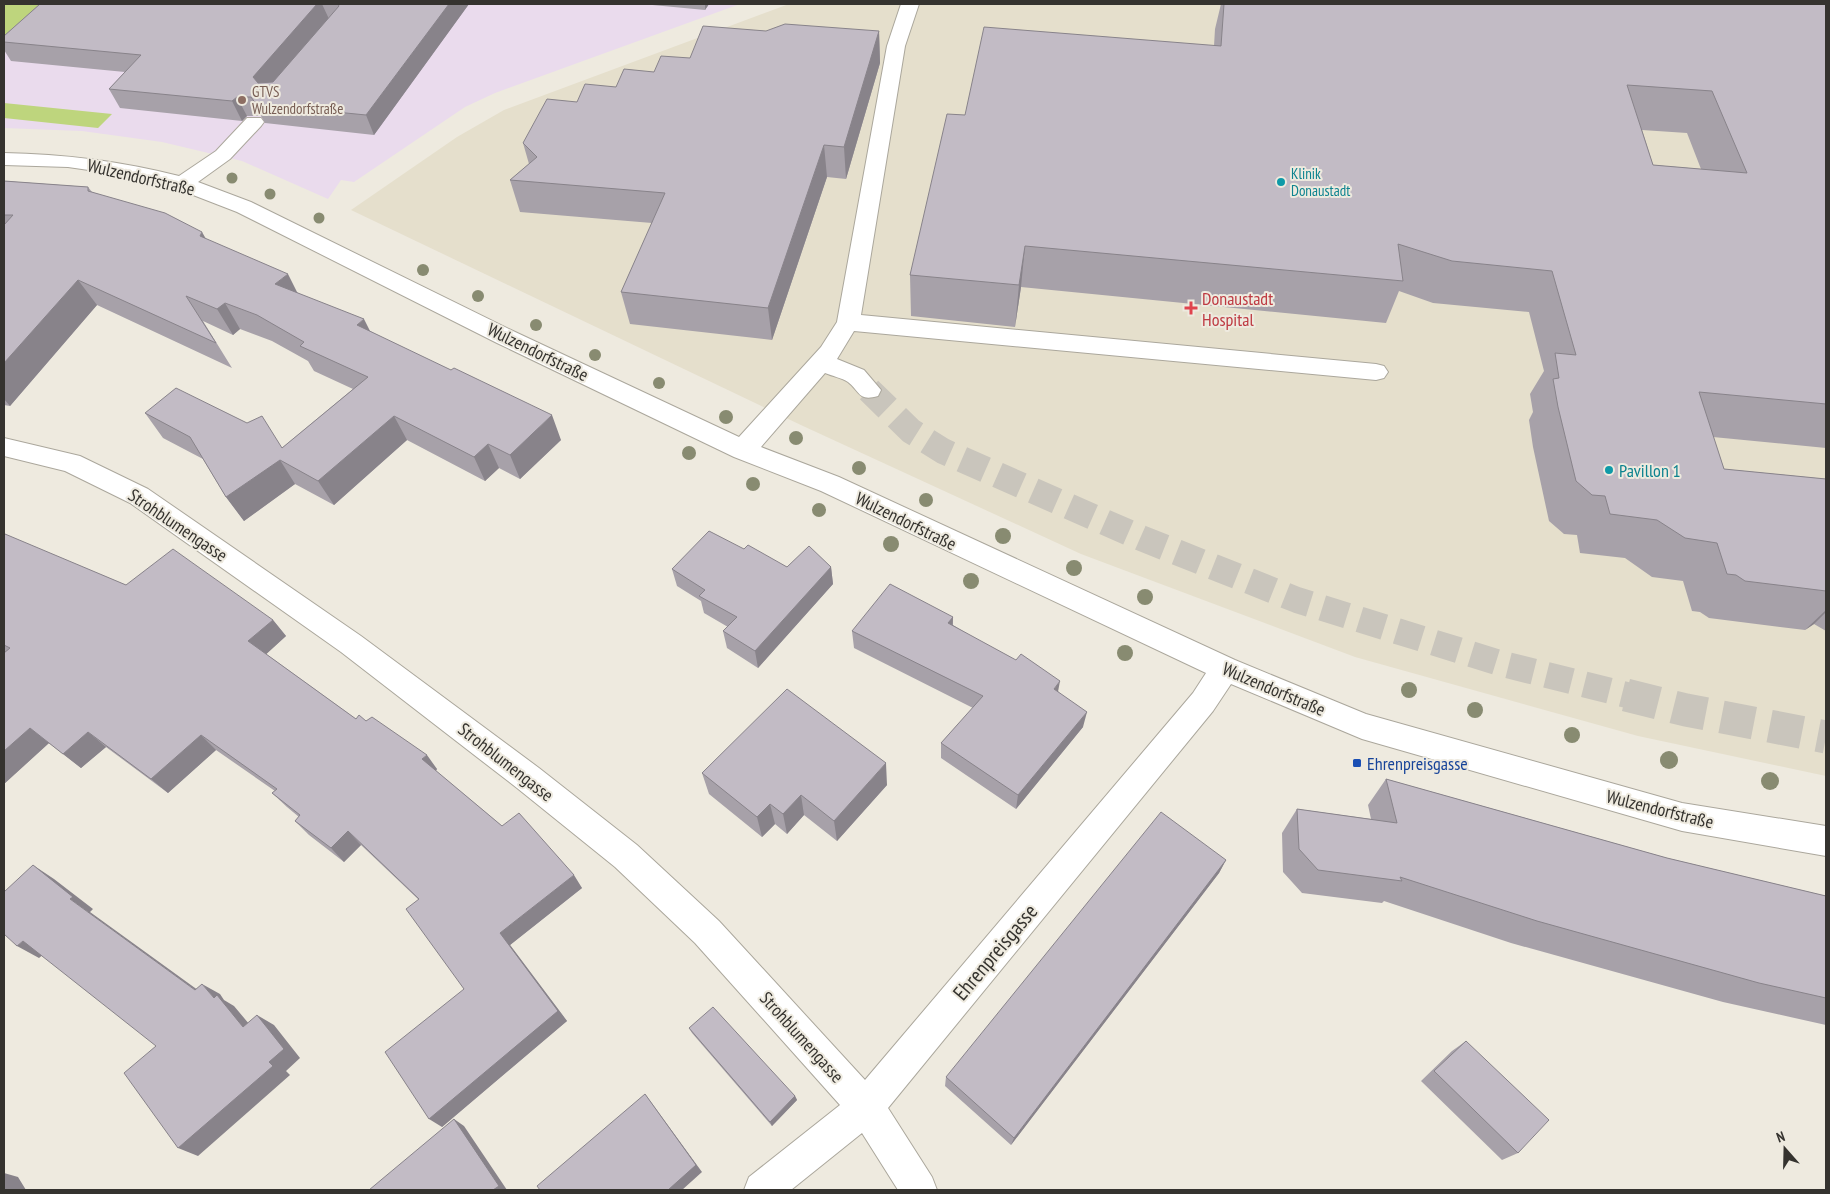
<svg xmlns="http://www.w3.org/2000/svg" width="1830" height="1194" font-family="'PT Sans Narrow',sans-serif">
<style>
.built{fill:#e5dfcc}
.education{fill:#eadbed}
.green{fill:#bed57d}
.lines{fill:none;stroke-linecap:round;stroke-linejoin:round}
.minor-tunnel-far1{stroke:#c9c5bc;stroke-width:26;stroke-dasharray:26 13;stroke-linecap:butt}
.minor-tunnel{stroke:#c9c5bc;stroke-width:33;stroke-dasharray:33 16;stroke-linecap:butt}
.minor-casing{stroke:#aba79c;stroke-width:2}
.minor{fill:#fff;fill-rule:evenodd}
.tree{fill:#888b71}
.wall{fill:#a7a1a9;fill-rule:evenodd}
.shaded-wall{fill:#88838a}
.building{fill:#c2bbc5;stroke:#88838a;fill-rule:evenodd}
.education-dot{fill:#8d6e63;stroke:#eeeadf;stroke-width:2}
.culture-dot{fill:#0f9aa8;stroke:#eeeadf;stroke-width:2}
.health-dot{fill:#e0444e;stroke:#eeeadf;stroke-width:2}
.transit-dot{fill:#1a4fb4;stroke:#eeeadf;stroke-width:2}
.labels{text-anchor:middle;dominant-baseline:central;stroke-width:4;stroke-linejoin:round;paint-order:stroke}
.far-education-label{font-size:15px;fill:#785e54;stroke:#eeeadf;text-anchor:start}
.far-culture-label{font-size:15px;fill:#0d838f;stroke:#eeeadf;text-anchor:start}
.street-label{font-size:18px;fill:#35332f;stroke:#eeeadf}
.health-label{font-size:18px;fill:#be3a42;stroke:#eeeadf;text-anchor:start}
.culture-label{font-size:18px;fill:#0d838f;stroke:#eeeadf;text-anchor:start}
.transit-label{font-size:18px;fill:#164399;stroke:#eeeadf;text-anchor:start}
.near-street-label{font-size:21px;fill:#35332f;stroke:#eeeadf}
</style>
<rect width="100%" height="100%" fill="#eeeadf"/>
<path class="built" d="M789 4H1826V776L1638 736 1355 657 1081 554 803 426 351 210 457 137 504 110Z"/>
<path class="education" d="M4 4H740L495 93 465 107 354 182 341 180 328 199 242 161 162 142 82 131 4 128Z"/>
<path class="green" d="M4 4H41L4 37Z
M4 103 112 114 98 128 4 118Z"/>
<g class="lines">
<path class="minor-tunnel-far1" d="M869 390 911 431 943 451 1141 538 1297 600 1503 664 1631 696"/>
<path class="minor-tunnel" d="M1626 695 1686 710 1826 737"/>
<defs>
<path id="minor" d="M901 4H919L905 46 861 315 1376 364 1384 366 1388 372 1384 378 1376 380 854 331 837 359 864 370 881 390 878 396C858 402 860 391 848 382 842 378 832 376 825 373L761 447 839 477 1235 660 1366 714 1682 803 1826 826V856L1682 831 1362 739 1231 684 1213 711 888 1108 932 1177 937 1190H898L862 1133 791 1190H744L749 1177 840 1105 695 943 615 867 517 788 341 652 130 503 65 471 4 456V438L80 456 148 489 361 636 539 768 637 845 719 921 865 1080 1193 693 1206 673 821 491 734 457 497 343 237 212 175 188 130 176 68 167 4 165V153C64 154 120 161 179 176L216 151 247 118H261L264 122 261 126 230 159 198 182 251 202 513 331 739 437 821 347 837 322 887 46Z"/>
</defs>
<use href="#minor" class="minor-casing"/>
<use href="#minor" class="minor"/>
</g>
<g class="tree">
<circle cx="232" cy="178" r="5.5"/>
<circle cx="270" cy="194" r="5.5"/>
<circle cx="319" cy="218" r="5.5"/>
<circle cx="423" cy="270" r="6"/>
<circle cx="478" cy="296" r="6"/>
<circle cx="536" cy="325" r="6"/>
<circle cx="595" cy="355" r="6"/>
<circle cx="659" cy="383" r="6"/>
<circle cx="726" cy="417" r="7"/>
<circle cx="796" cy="438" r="7"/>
<circle cx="689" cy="453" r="7"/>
<circle cx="859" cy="468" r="7"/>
<circle cx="753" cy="484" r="7"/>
<circle cx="926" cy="500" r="7"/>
<circle cx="819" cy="510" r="7"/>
<circle cx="1003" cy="536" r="8"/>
<circle cx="891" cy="544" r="8"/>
<circle cx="1074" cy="568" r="8"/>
<circle cx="971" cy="581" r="8"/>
<circle cx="1145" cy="597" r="8"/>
<circle cx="1125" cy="653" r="8"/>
<circle cx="1409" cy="690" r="8"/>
<circle cx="1475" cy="710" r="8"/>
<circle cx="1572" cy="735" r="8"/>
<circle cx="1669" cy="760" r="9"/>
<circle cx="1770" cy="781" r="9"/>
</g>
<path class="wall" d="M40 4H469L374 135 265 123 261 116H247L242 121 120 108 109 89 125 72 11 61 4 50V36Z
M642 4H709L705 10Z
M1221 4H1826V448L1713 437 1724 469 1826 479V631L1814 624 1805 630 1709 618 1700 612 1692 611 1683 581 1652 577 1625 558 1580 553 1577 535 1564 534 1549 521 1533 447 1529 420 1533 412 1530 394 1544 371 1529 312 1433 303 1399 291 1386 323 1021 287 1015 327 911 316 910 275 965 115 1214 46 1215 29ZM1642 130 1687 133 1701 169 1653 165Z
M766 31H879L880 63 846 179 827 177 772 340 630 324 621 292 652 223 520 212 510 180 529 164 523 143 577 102 690 58Z
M4 181 88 187 92 192 206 239 298 293 370 331 561 440 520 479 499 468 485 481 407 440 334 505 295 484 244 521 226 497 203 459 163 438 145 413 282 448 353 389 314 371 308 361 272 341 240 329 233 335 203 321 232 368 97 305 10 406 4 405Z
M4 536 126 585 273 620 286 636 266 654 356 719 366 721 437 769 436 771 502 826 582 888 510 945 567 1021 442 1127 464 989 419 900 361 845 344 862 309 835 295 821 299 817 287 807 272 793 275 791 216 750 168 793 106 747 81 768 49 743 4 784Z
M744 549 787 567H831L833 584 758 668 727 648 723 631 728 627 704 613 701 601 677 586 672 569Z
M953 617V625L1058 691 1083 727 1016 809 941 758V743L973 708 854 648 852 631Z
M702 773 887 785 837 841 804 815 787 834 775 824 762 837 709 794Z
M1386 779 1667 858 1826 896V1025L1723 1002 1511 943 1384 901 1382 903 1302 893 1283 872 1282 833 1297 809 1371 819 1368 805Z
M1226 860 1219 873 1011 1145 945 1086 946 1077Z
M689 1028 795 1096 797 1100 772 1126 692 1033Z
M1466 1041 1518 1153 1502 1160 1421 1081 1452 1051Z"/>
<path class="shaded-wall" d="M317 4H322L329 19 262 96 253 77Z
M449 4H469L374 135 366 115Z
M705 4H709L705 10Z
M879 31 880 63 846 179 844 147Z
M237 97 247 116 242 121 232 101Z
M824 145 827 177 772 340 768 308Z
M202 232 217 258 200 236Z
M1025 246 1021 287 1015 327 1019 285Z
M288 274 301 300 275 284Z
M78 280 97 305 10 406 4 399V363Z
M225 303 240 329 233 335 217 309Z
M364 319 377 345 357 325Z
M552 415 561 440 520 479 510 455Z
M394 416 407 440 334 505 318 481Z
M488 444 499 468 485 481 474 457Z
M280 460 295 484 244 521 226 497Z
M831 567 833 584 758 668 755 651Z
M1826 610V612L1814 624 1805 630Z
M953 617 952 634 948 623Z
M273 620 286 636 262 658 248 641Z
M1060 681 1057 697 1054 689Z
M1087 712 1083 727 1016 809 1018 795Z
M30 728 49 743 4 784V751Z
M88 732 106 747 81 768 63 754Z
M201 735 216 750 168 793 151 779Z
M427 755 437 769 433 774 422 759Z
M886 763 887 785 837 841 834 821Z
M801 795 804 815 787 834 783 814Z
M770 804 775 824 762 837 757 817Z
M348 831 361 845 344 862 331 848Z
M1226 860 1219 873 1011 1145 1014 1138Z
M33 865 54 879 93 909 90 912 213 1001 195 990 70 899Z
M574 875 582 888 510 945 567 1021 442 1127 429 1119 500 933Z
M23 941 45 953 39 958 17 946Z
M202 984 220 994 224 1000 234 1006 260 1037 243 1027 214 998Z
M257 1015 274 1025 300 1058 286 1071 290 1075 198 1156 178 1148 269 1062Z
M645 1094 702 1172 682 1190H668Z
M795 1096 797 1100 772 1126 770 1122Z
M454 1119 464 1126 507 1190H493Z
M4 1173 18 1177 26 1190H5L4 1187Z"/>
<path class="building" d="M40 4H317L253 77 258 83 273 82 339 6 338 4H449L366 115 256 104 251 97H237L232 101 109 89 141 55 4 42V36Z
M1224 4H1826V404L1699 392 1724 469 1826 479V591L1745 581 1736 575 1727 574 1717 543 1685 538 1657 520 1610 514 1605 496 1592 495 1576 481 1558 407 1553 379 1559 378 1555 353 1576 355 1552 271 1452 261 1398 244 1403 281 1025 246 1019 285 910 275 947 114 965 115 984 27 1221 46ZM1627 85 1712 91 1747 173 1653 165Z
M785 24 879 31 844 147 824 145 768 308 621 292 665 193 510 180 537 157 523 143 547 99 577 102 585 84 616 87 624 69 654 72 661 56 690 58 703 26 766 31Z
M4 181 88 187V191L165 213 202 232 200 236 288 274 275 284 364 319 357 325 451 370 454 368 552 415 510 455 488 444 474 457 394 416 318 481 280 460 226 497 190 437 145 413 176 388 247 423 262 416 282 448 368 377 300 346 304 342 257 315 225 303 217 309 186 296 216 343 78 280 4 363V225L13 215H4Z
M709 531 744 549 748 545 787 567 809 546 831 567 755 651 723 631 737 617 699 596 705 590 672 569Z
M5 534 126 585 173 549 273 620 248 641 356 719 359 715 366 721 372 717 427 755 422 759 502 826 519 813 574 875 500 933 558 1011 429 1119 385 1052 464 989 406 909 419 899 348 831 331 848 295 821 300 815 272 793 277 789 201 735 151 779 88 732 63 754 30 728 4 751V653L10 648 4 645V536Z
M890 584 953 617 948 623 1016 660 1021 654 1060 681 1054 689 1087 712 1018 795 941 743 983 696 852 631Z
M787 689 886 763 834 821 801 795 783 814 770 804 757 817 702 773Z
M1386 779 1667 858 1826 896V998L1759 983 1537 921 1400 877 1402 881 1318 870 1299 849 1297 809 1397 823Z
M1161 812 1226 860 1014 1138 946 1077Z
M33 865 73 897 70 899 195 990 202 984 214 998 217 995 243 1027 257 1015 284 1049 269 1062 273 1066 178 1148 124 1073 156 1046 23 941 17 946 4 934V892Z
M713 1007 795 1096 770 1122 689 1028Z
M1466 1041 1549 1120 1518 1153 1434 1071Z
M645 1094 696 1165 668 1190H540L537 1186Z
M454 1119 499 1186 493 1190H369Z"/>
<circle class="education-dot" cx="242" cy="100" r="5"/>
<g class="culture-dot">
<circle cx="1281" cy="182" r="5"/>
<circle cx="1609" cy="470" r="5"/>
</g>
<path class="health-dot" d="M1188.5 300.5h5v5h5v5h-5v5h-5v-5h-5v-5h5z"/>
<rect class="transit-dot" x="1352" y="758" width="10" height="10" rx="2.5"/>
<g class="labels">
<g class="far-education-label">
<text x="252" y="91">GTVS<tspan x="252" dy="17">Wulzendorfstraße</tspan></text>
</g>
<g class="far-culture-label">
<text x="1291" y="173">Klinik<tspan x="1291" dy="17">Donaustadt</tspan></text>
</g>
<g class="street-label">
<text transform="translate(141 177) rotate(13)">Wulzendorfstraße</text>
<text transform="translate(538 352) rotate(26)">Wulzendorfstraße</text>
<text transform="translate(906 521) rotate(26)">Wulzendorfstraße</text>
<text transform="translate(178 525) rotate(34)">Strohblumengasse</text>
<text transform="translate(1274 689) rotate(23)">Wulzendorfstraße</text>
<text transform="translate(506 762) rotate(38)">Strohblumengasse</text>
<text transform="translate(1660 809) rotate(14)">Wulzendorfstraße</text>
<text transform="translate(802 1037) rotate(48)">Strohblumengasse</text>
</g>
<g class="health-label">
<text x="1202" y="298">Donaustadt<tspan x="1202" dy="21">Hospital</tspan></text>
</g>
<g class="culture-label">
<text x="1619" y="470">Pavillon 1</text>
</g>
<g class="transit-label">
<text x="1367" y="763">Ehrenpreisgasse</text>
</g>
<g class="near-street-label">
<text transform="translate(995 952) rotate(-50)">Ehrenpreisgasse</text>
</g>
</g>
<rect width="1830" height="1194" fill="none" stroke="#35332f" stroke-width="10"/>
<g transform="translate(1785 1149) rotate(340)" stroke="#eeeadf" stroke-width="4" paint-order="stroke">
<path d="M0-4L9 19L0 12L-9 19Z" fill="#35332f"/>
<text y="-8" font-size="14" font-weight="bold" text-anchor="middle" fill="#35332f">N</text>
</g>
</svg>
